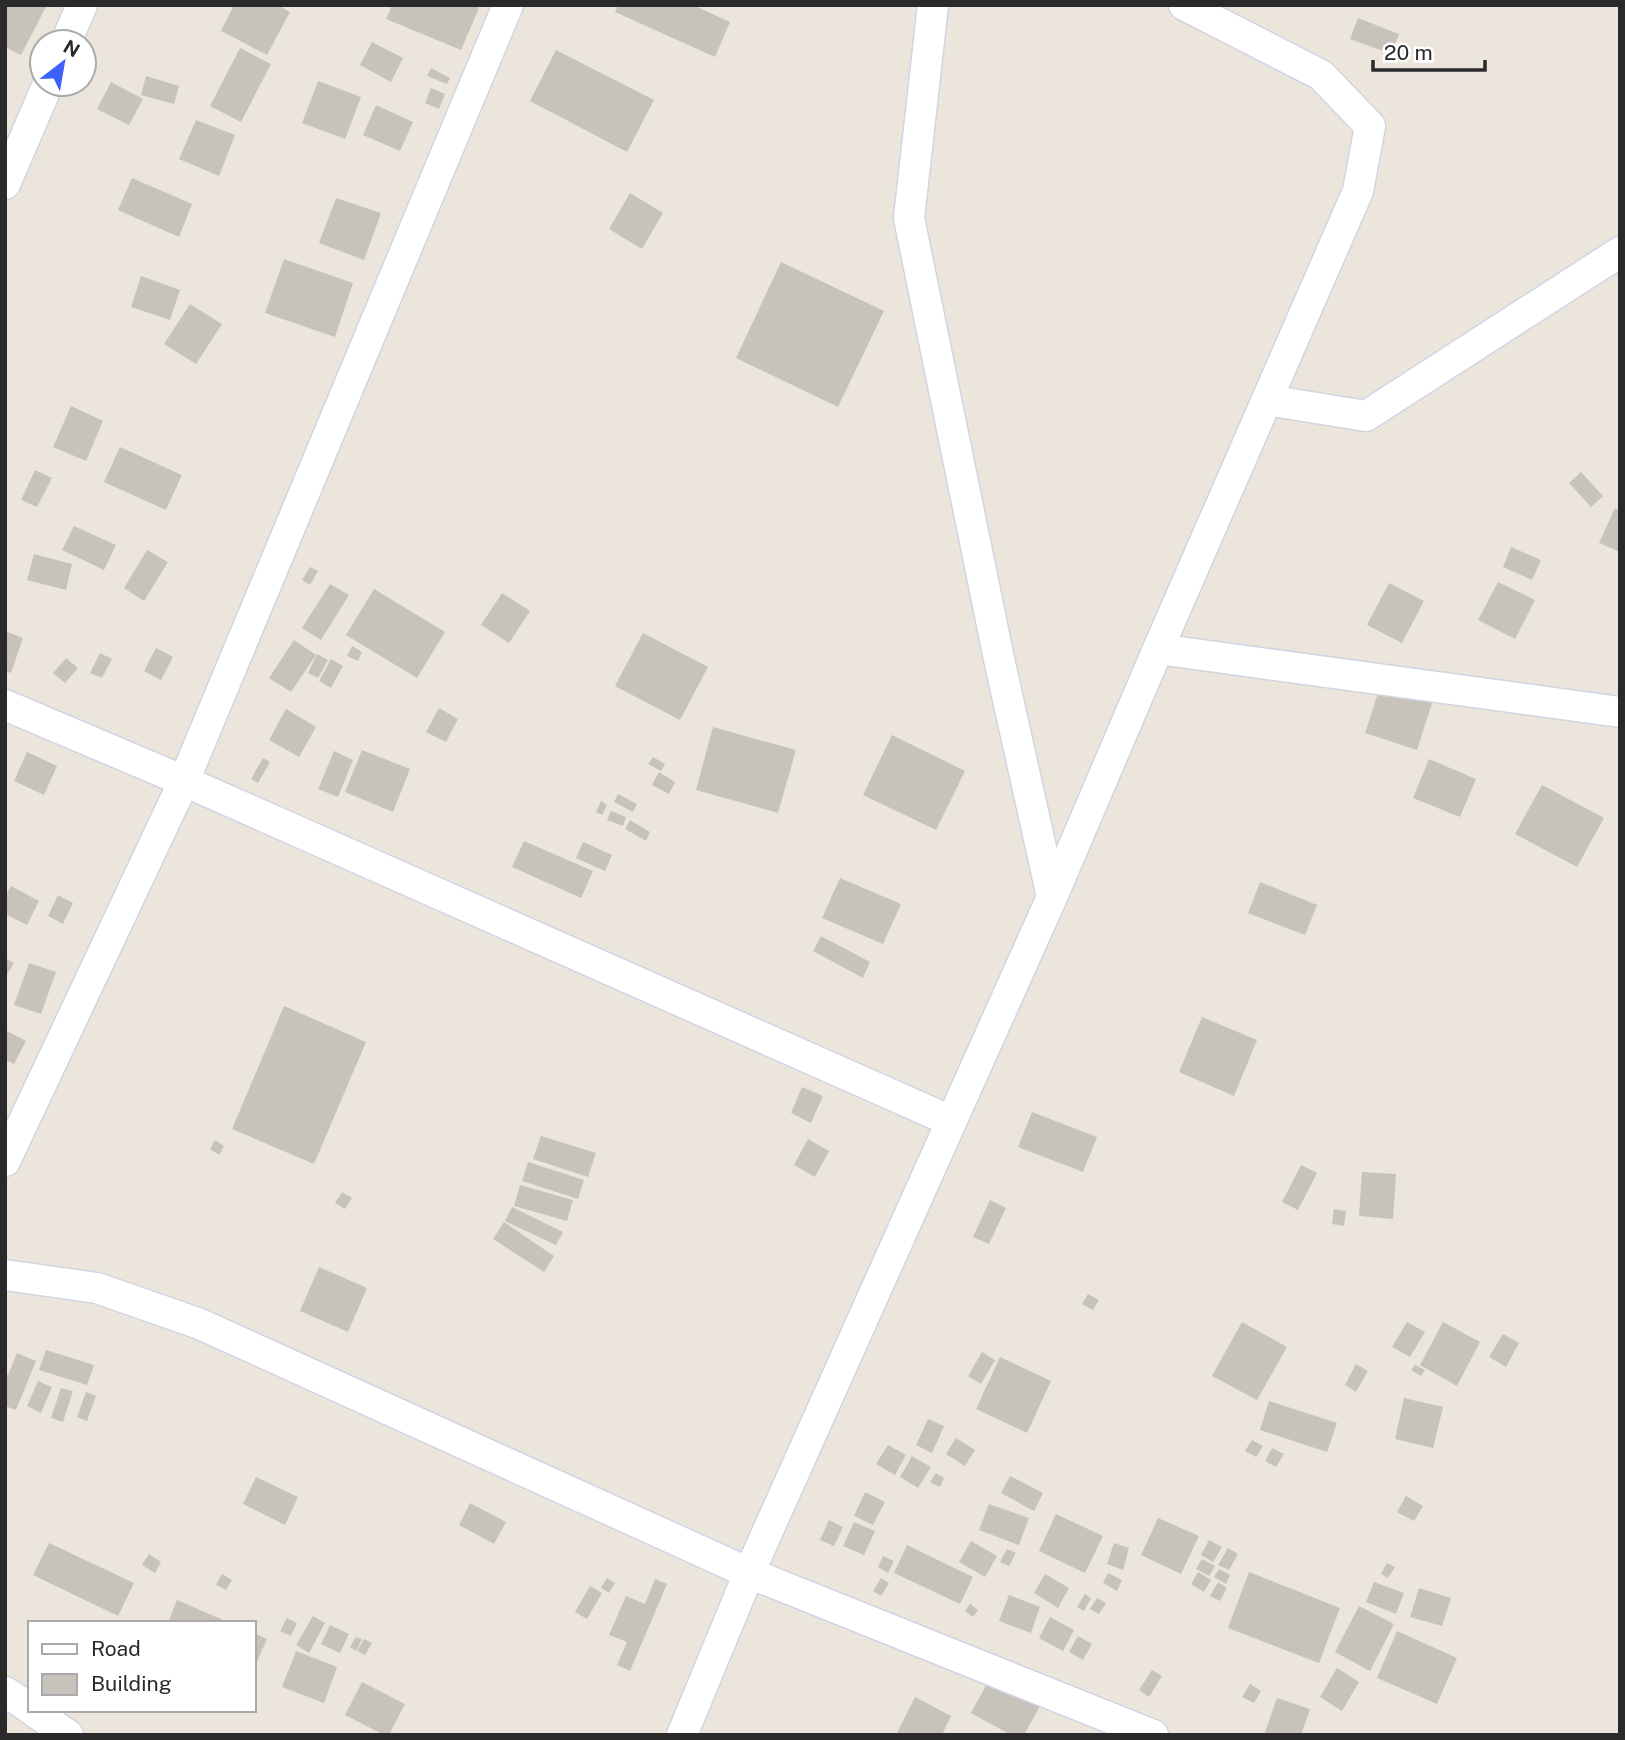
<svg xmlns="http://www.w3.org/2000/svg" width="1625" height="1740" font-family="'Public Sans',sans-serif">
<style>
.building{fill:#c7c3bb}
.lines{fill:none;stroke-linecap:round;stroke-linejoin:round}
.minor-casing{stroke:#d1d5e3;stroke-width:33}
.minor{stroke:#fff;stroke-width:30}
</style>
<rect width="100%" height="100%" fill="#ece5dc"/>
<path class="building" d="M5 5H47L21 55 5 47Z
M234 5H278L290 12 267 55 221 31Z
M392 5H473L479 8 461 50 386 19Z
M618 5H693L730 22 715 57 615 12Z
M1358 18 1399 34 1391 54 1350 39Z
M372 42 403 58 391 82 360 65Z
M240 48 271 64 241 122 210 106Z
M556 50 654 100 627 152 530 101Z
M431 68 450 78 447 84 427 76Z
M146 76 179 86 174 104 141 95Z
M318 81 361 97 345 139 302 123Z
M111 82 143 99 129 125 97 109Z
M431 88 445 94 439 109 425 103Z
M376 105 413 122 400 151 363 135Z
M196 120 235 135 219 176 179 159Z
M132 178 192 204 179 237 118 210Z
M630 193 663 213 642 249 609 229Z
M336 198 381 213 364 260 319 243Z
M284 259 353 283 335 337 265 313Z
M781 262 884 311 838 407 736 358Z
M141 276 180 290 170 320 131 307Z
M190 304 222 324 196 364 164 344Z
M71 406 103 421 86 461 53 447Z
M120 447 182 475 166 510 104 482Z
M35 470 52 478 37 507 21 500Z
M1581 472 1603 496 1591 507 1569 483Z
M1615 508 1620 511V552L1599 543Z
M74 526 116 545 104 570 62 550Z
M1511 547 1541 560 1532 580 1503 567Z
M147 550 168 562 144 601 124 588Z
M34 554 72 564 66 590 27 580Z
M310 567 318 571 310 585 302 580Z
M1498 582 1535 600 1515 639 1478 620Z
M1389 583 1424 601 1402 643 1367 625Z
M330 584 349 595 321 640 302 628Z
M374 589 445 632 417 678 346 635Z
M502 593 530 611 509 643 481 625Z
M5 631 23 638 11 673 5 671Z
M643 633 708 667 680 720 615 686Z
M294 640 316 655 291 692 269 678Z
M352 646 362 652 358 661 347 656Z
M156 648 173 657 161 680 144 671Z
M100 653 112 659 102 678 90 673Z
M317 654 328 660 318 678 308 673Z
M66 658 78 668 65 683 53 673Z
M331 659 343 666 331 688 319 681Z
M1380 687 1432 703 1417 750 1365 733Z
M439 708 458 719 446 742 426 732Z
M286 709 316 727 299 757 269 740Z
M713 727 796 750 778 813 696 790Z
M892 735 965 771 936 830 863 795Z
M362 750 410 769 393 812 345 792Z
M334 751 353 760 338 797 318 789Z
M27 752 57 766 44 795 14 781Z
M653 757 665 764 661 771 648 764Z
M263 758 270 762 258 783 251 779Z
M1429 759 1476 779 1460 817 1413 798Z
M659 772 675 782 669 794 652 785Z
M1542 785 1604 818 1577 867 1515 834Z
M618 794 637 804 633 812 614 802Z
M601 801 607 805 602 815 596 812Z
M611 811 626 817 623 826 607 820Z
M630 820 650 832 646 841 625 829Z
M524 841 593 871 581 898 512 867Z
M583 842 612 855 605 871 576 858Z
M840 878 901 904 883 944 822 918Z
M1260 882 1317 905 1305 935 1248 913Z
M11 886 39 901 27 925 5 914V897Z
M58 895 73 903 63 924 48 916Z
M821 936 870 962 863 978 813 951Z
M5 958 14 963 5 978Z
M29 963 56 972 41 1014 14 1005Z
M284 1006 366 1042 314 1164 232 1129Z
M1202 1017 1257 1040 1234 1096 1179 1072Z
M5 1030 26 1041 14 1064 5 1060Z
M802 1087 823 1096 811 1123 791 1113Z
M1032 1112 1097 1137 1083 1172 1018 1147Z
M541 1136 596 1153 588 1177 533 1159Z
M808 1139 829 1151 815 1177 794 1165Z
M215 1140 224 1146 219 1155 210 1149Z
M528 1162 584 1180 578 1199 522 1181Z
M1301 1165 1317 1173 1298 1210 1282 1202Z
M1362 1172 1396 1174 1393 1219 1359 1216Z
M520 1185 573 1200 567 1221 514 1206Z
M342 1192 352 1198 345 1209 335 1203Z
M990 1200 1006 1208 989 1244 973 1237Z
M512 1207 563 1232 556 1245 505 1221Z
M1334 1209 1346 1211 1344 1226 1332 1224Z
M504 1222 554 1256 544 1272 493 1239Z
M319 1267 367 1288 348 1332 300 1311Z
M1088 1294 1099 1300 1093 1310 1082 1304Z
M1242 1322 1287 1347 1257 1400 1212 1376Z
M1407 1322 1425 1332 1410 1357 1392 1347Z
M1443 1322 1480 1342 1457 1386 1420 1365Z
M1503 1334 1519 1343 1506 1367 1489 1357Z
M46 1350 94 1365 87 1385 39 1370Z
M982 1352 995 1360 981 1384 968 1376Z
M17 1353 36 1361 16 1410 5 1406V1374L8 1375Z
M1000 1357 1051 1381 1027 1433 976 1409Z
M1356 1364 1368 1371 1356 1392 1345 1385Z
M1415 1365 1425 1370 1421 1376 1411 1370Z
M38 1381 52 1387 41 1413 27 1406Z
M61 1388 73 1391 63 1422 51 1418Z
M86 1392 96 1396 87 1421 77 1417Z
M1404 1398 1443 1407 1433 1448 1395 1439Z
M1269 1401 1337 1423 1327 1452 1260 1430Z
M928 1419 944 1426 932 1453 916 1445Z
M956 1438 975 1450 965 1466 946 1454Z
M1252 1440 1263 1446 1256 1457 1245 1451Z
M888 1445 906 1455 895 1475 876 1464Z
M1272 1448 1284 1454 1276 1467 1265 1461Z
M912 1456 931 1467 918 1488 900 1477Z
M936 1473 944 1478 940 1487 930 1482Z
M1010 1476 1043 1493 1034 1511 1001 1493Z
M256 1477 298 1497 285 1525 243 1504Z
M865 1492 885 1502 873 1525 854 1516Z
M1406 1496 1423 1506 1414 1521 1397 1512Z
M470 1503 506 1522 494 1544 459 1525Z
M989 1504 1029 1518 1019 1545 979 1530Z
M1056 1514 1103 1536 1085 1573 1039 1551Z
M1158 1518 1199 1536 1181 1574 1141 1555Z
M829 1520 843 1527 834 1546 820 1540Z
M854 1522 875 1531 864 1555 843 1546Z
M1209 1540 1222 1547 1213 1562 1201 1555Z
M971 1541 997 1556 985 1577 959 1562Z
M49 1543 134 1583 118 1616 33 1575Z
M1114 1543 1129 1548 1123 1570 1107 1564Z
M907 1545 973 1577 960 1604 894 1573Z
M1228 1548 1238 1554 1229 1570 1218 1565Z
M1007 1549 1016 1553 1009 1566 1000 1562Z
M149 1554 161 1562 155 1573 142 1565Z
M883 1556 894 1561 888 1573 878 1567Z
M1202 1559 1215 1566 1209 1576 1196 1569Z
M1387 1563 1395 1567 1388 1578 1381 1574Z
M1219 1569 1230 1575 1226 1584 1214 1577Z
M1198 1572 1211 1580 1204 1592 1191 1584Z
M1249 1572 1340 1608 1319 1663 1228 1628Z
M1108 1573 1122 1580 1117 1591 1103 1583Z
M222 1574 232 1580 226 1590 216 1585Z
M1045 1574 1069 1588 1058 1608 1034 1593Z
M607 1578 615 1583 609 1593 601 1588Z
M881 1578 889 1583 881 1596 873 1591Z
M655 1579 667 1584 630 1671 617 1665 627 1642 609 1635 626 1596 645 1604Z
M1218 1582 1227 1588 1220 1601 1210 1596Z
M1374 1582 1404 1593 1396 1614 1366 1602Z
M590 1586 602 1593 587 1619 575 1612Z
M1419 1588 1451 1598 1442 1626 1410 1617Z
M1085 1594 1091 1598 1084 1611 1077 1607Z
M1009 1595 1040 1607 1031 1633 999 1621Z
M1097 1598 1106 1603 1099 1614 1090 1609Z
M177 1600 230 1623H168Z
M970 1604 978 1610 973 1617 965 1611Z
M1359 1606 1394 1624 1370 1671 1335 1652Z
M313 1616 325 1623 309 1653 296 1645Z
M1050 1617 1074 1630 1063 1651 1039 1638Z
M287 1618 297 1623 291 1636 280 1631Z
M330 1625 349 1634 340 1653 321 1644Z
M1397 1631 1457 1658 1437 1704 1377 1678Z
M254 1633 267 1639 254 1668Z
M1078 1636 1092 1644 1083 1660 1069 1652Z
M356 1637 362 1639 356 1651 350 1647Z
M364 1639 372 1643 365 1655 357 1651Z
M296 1651 337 1667 324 1703 282 1687Z
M1337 1668 1359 1682 1342 1711 1320 1697Z
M1152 1670 1162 1676 1149 1697 1139 1690Z
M990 1678 1040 1706 1024 1735H1011L971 1713Z
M362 1682 405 1704 389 1735H384L345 1715Z
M1250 1684 1261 1691 1254 1703 1242 1697Z
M915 1697 951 1716 942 1735H896Z
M1277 1698 1310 1709 1301 1735H1264Z"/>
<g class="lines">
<defs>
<path id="minor" d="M933 5 909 218 999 659 1052 897
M66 42 82 5
M5 184 48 84
M1267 400 1366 416 1620 252
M1158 649 1620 712
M5 705 184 781 951 1121
M5 1161 184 781 508 5
M5 1275 97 1288 200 1324 749 1573 1153 1735
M5 1692 30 1708
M32 1710 68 1735
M682 1735 749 1573 1052 897 1158 649 1358 191 1370 126 1321 75 1184 5"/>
</defs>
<use href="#minor" class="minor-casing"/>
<use href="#minor" class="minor"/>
</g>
<rect width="1625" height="1740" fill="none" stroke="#2a2a2a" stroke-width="14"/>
<rect x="28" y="1621" width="228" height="91" fill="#ffffff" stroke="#aaaaaa" stroke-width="2"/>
<rect x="42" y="1644" width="35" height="10" fill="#ffffff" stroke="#aaaaaa" stroke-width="2"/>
<text x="91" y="1656" font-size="21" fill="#2a2a2a">Road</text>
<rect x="42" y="1674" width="35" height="21" fill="#c7c3bb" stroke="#aaaaaa" stroke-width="2"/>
<text x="91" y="1691" font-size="21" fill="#2a2a2a">Building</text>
<g transform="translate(63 63) rotate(31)"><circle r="33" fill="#ffffff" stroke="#aaaaaa" stroke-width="2"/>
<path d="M0-5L12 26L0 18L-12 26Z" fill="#3c60f9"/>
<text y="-10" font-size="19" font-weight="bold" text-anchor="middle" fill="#2a2a2a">N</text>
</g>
<path d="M1373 60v10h112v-10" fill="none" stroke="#2a2a2a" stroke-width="3.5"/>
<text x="1384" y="60" font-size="21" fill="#2a2a2a" stroke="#ffffff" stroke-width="5" paint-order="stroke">20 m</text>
</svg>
